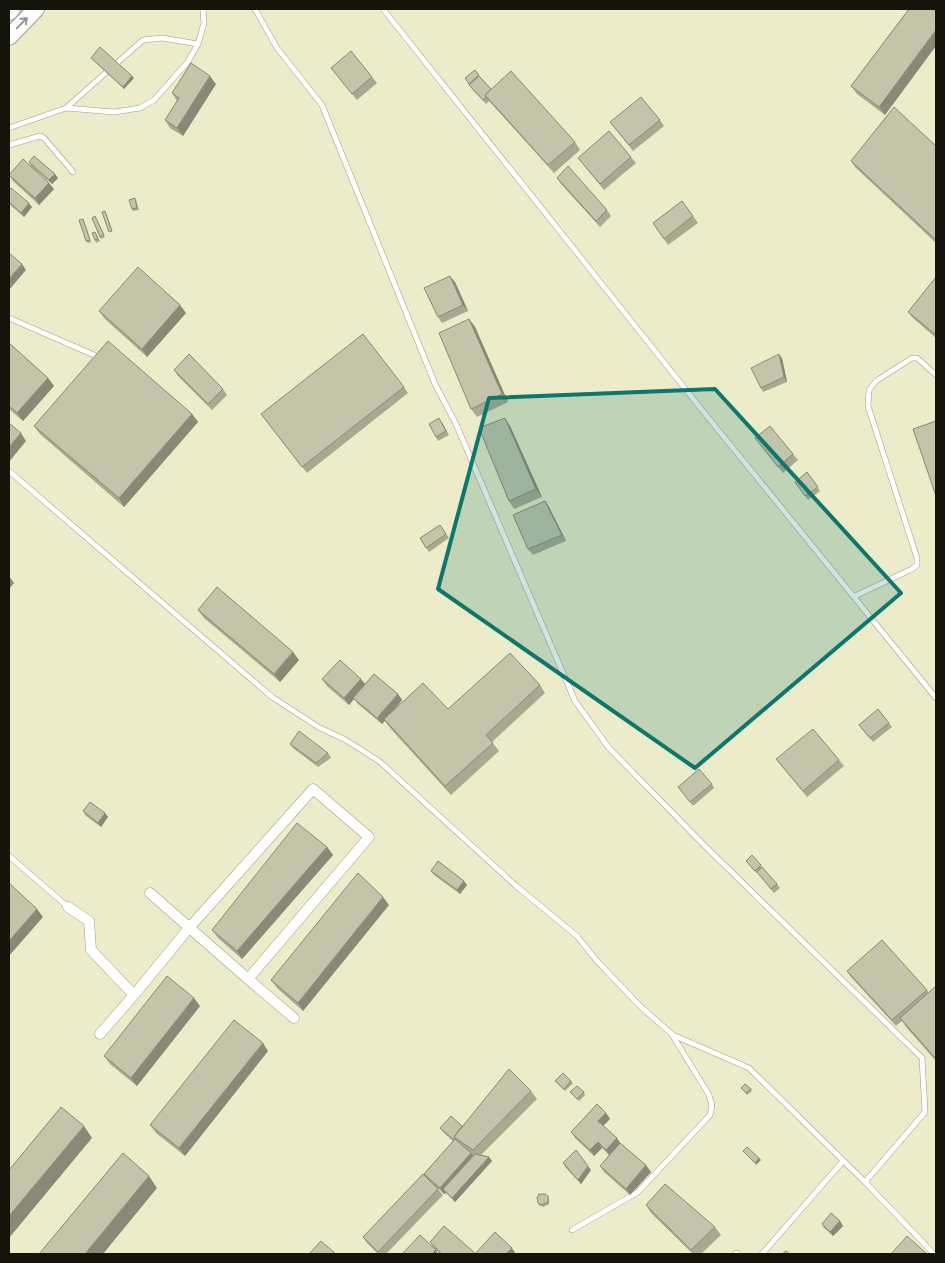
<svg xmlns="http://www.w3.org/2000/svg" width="945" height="1263" font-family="'IBM Plex Sans',sans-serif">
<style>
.built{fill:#ececca}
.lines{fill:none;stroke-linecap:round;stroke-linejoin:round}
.service-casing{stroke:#9e9e85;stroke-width:6}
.minor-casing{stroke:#9e9e85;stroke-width:11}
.primary-casing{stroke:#9e9e85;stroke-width:18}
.service{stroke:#fff;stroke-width:5}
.minor{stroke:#fff;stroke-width:10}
.primary{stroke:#fff;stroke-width:16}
.wall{fill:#a9a992}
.shaded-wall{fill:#898977}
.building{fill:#c4c4aa;stroke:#898977}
.oneway{stroke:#959591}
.marked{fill:#0f766e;fill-opacity:0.2;stroke:#0f766e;stroke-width:4;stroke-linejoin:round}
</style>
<rect width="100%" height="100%" fill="#f7f7dd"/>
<path class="built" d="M9 9H936V1254H9Z"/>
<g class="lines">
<defs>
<path id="service" d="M383 9 702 410 936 698
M66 108 143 40 162 38 198 44
M9 128 66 108 114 112 140 108 154 100 187 63 198 44 204 23 203 9
M9 145 40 136 44 138 73 172
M9 318 94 355
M9 471 272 697 320 728 344 739 379 761 515 885 577 936 597 961 641 1007 673 1035 749 1068 865 1182 925 1112 922 1058 705 846 609 748 575 701 456 424 435 384 322 105 277 48 255 9
M855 596 912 569 917 565V558L868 406 869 390 876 381 912 358H917L936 375
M9 856 68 907
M865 1182 934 1254
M572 1230 638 1192 710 1115 712 1106 709 1095 673 1036
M735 1254 737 1253
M762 1254 843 1161"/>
<path id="minor" d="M68 907 89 921 91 950 134 995 100 1034
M248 979 294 1018
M134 995 189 928 313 789 369 837 248 979 150 893"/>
<path id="primary" d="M9 12 12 9
M9 37 36 9"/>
</defs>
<use href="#service" class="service-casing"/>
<use href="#minor" class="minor-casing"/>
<use href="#primary" class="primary-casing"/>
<use href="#service" class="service"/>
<use href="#minor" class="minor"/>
<use href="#primary" class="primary"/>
</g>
<path class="wall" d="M909 9 885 115 857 94 851 86Z
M91 58 134 78 124 89Z
M331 68 372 77 377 83 357 100Z
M475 70 480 77 491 89 575 142 580 150 554 173 489 101 486 104 472 89 465 78Z
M216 84 183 136 170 128 165 120 177 101 172 93Z
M660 120 664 126 633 151 610 122Z
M936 146V243L855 167 851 161Z
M631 157 636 163 604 190 578 158Z
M29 162 58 178 52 184 31 166Z
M9 175 54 189 39 205 13 181Z
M557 178 607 210 611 216 600 227 561 184Z
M9 191 32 207 24 217 9 204Z
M136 200 139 210 133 211 132 209Z
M682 201 698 223 668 245 653 223Z
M95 216 105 237 101 239 100 237Z
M84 221 91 242 88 243 86 241Z
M95 232 100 241 96 243 95 240Z
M936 277V338L913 318 908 312Z
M455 282 468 311 442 323 438 317Z
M99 311 186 313 147 357 105 319Z
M469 319 475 327 508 402 477 417 471 409Z
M9 343 48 378 54 386 23 421 9 409Z
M782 358 787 382 763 392 761 388Z
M174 370 223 389 227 395 212 410 178 376Z
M404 387 408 393 307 473 261 414Z
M192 414 198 422 124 507 40 434 34 426Z
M442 422 449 435 438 441 436 437Z
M510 426 542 497 514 509 509 501Z
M755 438 793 454 798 460 783 473Z
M807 472 820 491 808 500 795 482Z
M545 501 549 507 566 541 533 555 528 549Z
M440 525 449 538 429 552 420 538Z
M198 610 299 660 280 682 204 618Z
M322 679 365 684 398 694 402 700 392 713 448 709 540 685 545 693 492 742 499 751 451 795 390 728 385 721 382 724 358 704 354 699 349 705 327 686Z
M889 723 892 727 873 742 862 729Z
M290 744 328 753 331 758 318 767 293 748Z
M776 759 839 760 844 766 807 797Z
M712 784 714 788 693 806 678 787Z
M83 811 105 813 108 817 101 827 86 816Z
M327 847 333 855 242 959 218 938 212 930Z
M752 855 762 867 756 873 746 861Z
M431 871 467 885 460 894 434 875Z
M757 872 777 884 780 888 774 893Z
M389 905 303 1011 277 988 271 980Z
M847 971 927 990 929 993 936 986V1061L906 1027 902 1021 896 1026 851 977Z
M200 1006 137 1086 110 1064 104 1056Z
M268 1051 185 1156 156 1133 150 1125Z
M555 1081H571L573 1083 565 1091Z
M751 1089 752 1091 747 1095 743 1090Z
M531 1091 537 1099 481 1155 489 1157 492 1161 455 1202 446 1193 444 1194 435 1186 443 1195 386 1254H378L367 1243 363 1237 428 1179 424 1174 453 1141 443 1132 440 1128 462 1126Z
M570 1092H584L585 1095 579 1101Z
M606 1113 610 1119 603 1126 651 1172 630 1195 604 1172 600 1166 609 1155 602 1148 594 1156 575 1138 571 1132Z
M563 1163 591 1170 581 1184 566 1168Z
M548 1196 549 1198V1204L543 1207 539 1205 538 1203Z
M646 1205 715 1227 721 1235 701 1254H693L651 1213Z
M840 1221 843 1226 833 1236 824 1228 822 1224Z
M430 1242 476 1254H516H440L434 1248Z"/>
<path class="shaded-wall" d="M936 30V46L885 115 879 107Z
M132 76 134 78 124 89 123 87Z
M210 76 216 84 183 136 177 128Z
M55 174 58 178 52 184 49 180Z
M49 183 54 189 39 205 35 198Z
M29 203 32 207 24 217 21 213Z
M22 264 26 270 9 290V279Z
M450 276 455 282 468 311 463 305Z
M180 305 186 313 147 357 142 349Z
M469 319 475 327 508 402 502 394Z
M779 354 782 358 787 382 784 377Z
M48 378 54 386 23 421 17 413Z
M192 414 198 422 124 507 119 498Z
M505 418 510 426 542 497 536 489Z
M21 433 26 441 9 462V447Z
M545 501 549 507 566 541 562 535Z
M9 576 14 583 9 589Z
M293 652 299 660 280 682 274 674Z
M361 679 366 685 349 705 344 698Z
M398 694 402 700 382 724 377 718Z
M105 813 108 817 101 827 98 823Z
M327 847 333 855 242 959 237 951Z
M464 881 467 885 460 894 457 890Z
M383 897 389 905 303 1011 298 1003Z
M37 909 43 917 9 956V941Z
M194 998 200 1006 137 1086 131 1078Z
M263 1043 268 1051 185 1156 179 1148Z
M606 1113 610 1119 602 1127 598 1121Z
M84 1126 92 1138 9 1238V1216Z
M617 1138 621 1145 610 1156 606 1150Z
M598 1142 602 1148 594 1156 590 1150Z
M471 1153 475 1160 443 1189 446 1193 444 1194 440 1188Z
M489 1157 492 1161 455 1202 452 1198Z
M759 1158 761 1160 756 1165 755 1163Z
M646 1165 651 1172 630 1195 626 1189Z
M588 1166 591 1170 581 1184 578 1180Z
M149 1176 157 1188 103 1254H85Z
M840 1221 843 1226 833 1236 830 1232Z
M512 1248 516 1254H506Z
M436 1250 438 1254H432Z"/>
<path class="building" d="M909 9H933L936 11V30L879 107 851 86Z
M100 47 132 76 123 87 91 58Z
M351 51 372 77 352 94 331 68Z
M191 63 210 76 177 128 165 120 179 98 172 93Z
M475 70 479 75 469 84 465 78Z
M511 71 575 142 548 165 485 95Z
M479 76 491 89 485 95 486 97 483 100 469 85Z
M641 97 660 120 629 145 610 122Z
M894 107 936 146V240L851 161Z
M609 131 631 157 600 184 578 158Z
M34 156 55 174 49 180 29 162Z
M23 159 49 183 35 198 9 175Z
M568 166 607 210 596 221 557 178Z
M11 188 29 203 21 213 9 202V191Z
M135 198 137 208 132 209 129 200Z
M682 201 693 216 664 239 653 223Z
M105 211 112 231 109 232 102 212Z
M95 216 104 235 100 237 92 218Z
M83 219 90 240 86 241 79 220Z
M95 232 98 239 95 240 92 233Z
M9 253 22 264 9 279Z
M138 267 180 305 142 349 99 311Z
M450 276 463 305 438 317 424 288Z
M936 277V335L908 312Z
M469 319 502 394 471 409 439 333Z
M363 334 404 387 302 467 261 414Z
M108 341 192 414 119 498 34 426Z
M9 343 48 378 17 413 9 406Z
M189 354 223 389 208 404 174 370Z
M779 354 784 377 761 388 751 368Z
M439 418 446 431 436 437 429 424Z
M505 418 536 489 509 501 479 428Z
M936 421V496L913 429Z
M9 423 21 433 9 447Z
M770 426 793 454 778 467 755 438Z
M807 472 818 487 805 496 795 482Z
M545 501 562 535 528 549 513 515Z
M440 525 446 534 426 548 420 538Z
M217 587 293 652 274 674 198 610Z
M510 653 540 685 486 735 493 743 445 786 384 719 423 683 448 709Z
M340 660 361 679 344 698 322 679Z
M374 674 398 694 377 718 353 698Z
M878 709 889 723 870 738 859 725Z
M813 729 839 760 803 791 776 759Z
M299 731 328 753 316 763 290 744Z
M699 769 712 784 690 802 678 787Z
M90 802 105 813 98 823 83 811Z
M297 823 327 847 237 951 212 930Z
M752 855 761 865 755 871 746 861Z
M438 861 464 881 457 890 431 871Z
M762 867 777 884 771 889 757 872Z
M358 873 383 897 298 1003 271 980Z
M9 883 37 909 9 941Z
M882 940 927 990 892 1020 847 971Z
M167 976 194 998 131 1078 104 1056Z
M936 986V1059L900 1018Z
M234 1020 263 1043 179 1148 150 1125Z
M509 1069 531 1091 473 1150 454 1137Z
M563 1073 571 1081 564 1089 555 1081Z
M745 1084 751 1089 746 1093 741 1088Z
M577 1086 584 1092 577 1099 570 1092Z
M597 1104 606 1113 598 1121 617 1138 606 1150 598 1142 590 1150 571 1132Z
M61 1107 84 1126 9 1216V1170Z
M451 1116 462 1126 454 1137 455 1139 454 1140 440 1128Z
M455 1139 471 1153 440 1188 424 1174Z
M620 1143 646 1165 626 1189 600 1166Z
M747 1147 759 1158 755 1163 743 1151Z
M576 1150 588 1166 578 1180 563 1163Z
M123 1153 149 1176 85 1254H39Z
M475 1154 489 1157 452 1198 443 1189Z
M423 1174 438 1189 378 1252 363 1237Z
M665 1184 715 1227 691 1250 646 1205Z
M539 1194H545L548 1196V1202L541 1205 538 1203 537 1198Z
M831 1213 840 1221 830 1232 822 1224Z
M444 1226 476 1254H442L430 1242Z
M495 1232 512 1248 506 1254H475Z
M420 1235 436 1250 432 1254H402Z
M907 1236 927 1254H891Z
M321 1241 336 1254H309Z
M786 1251 790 1254H782Z"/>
<defs><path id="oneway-shaft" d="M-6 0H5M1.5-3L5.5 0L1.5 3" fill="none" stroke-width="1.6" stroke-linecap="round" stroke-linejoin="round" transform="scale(1.25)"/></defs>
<use class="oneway" href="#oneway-shaft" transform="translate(22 23) rotate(-46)"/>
<path class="marked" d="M715 389 901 593 695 768 438 589 489 398Z"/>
<rect width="945" height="1263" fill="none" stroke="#14140b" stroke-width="20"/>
</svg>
